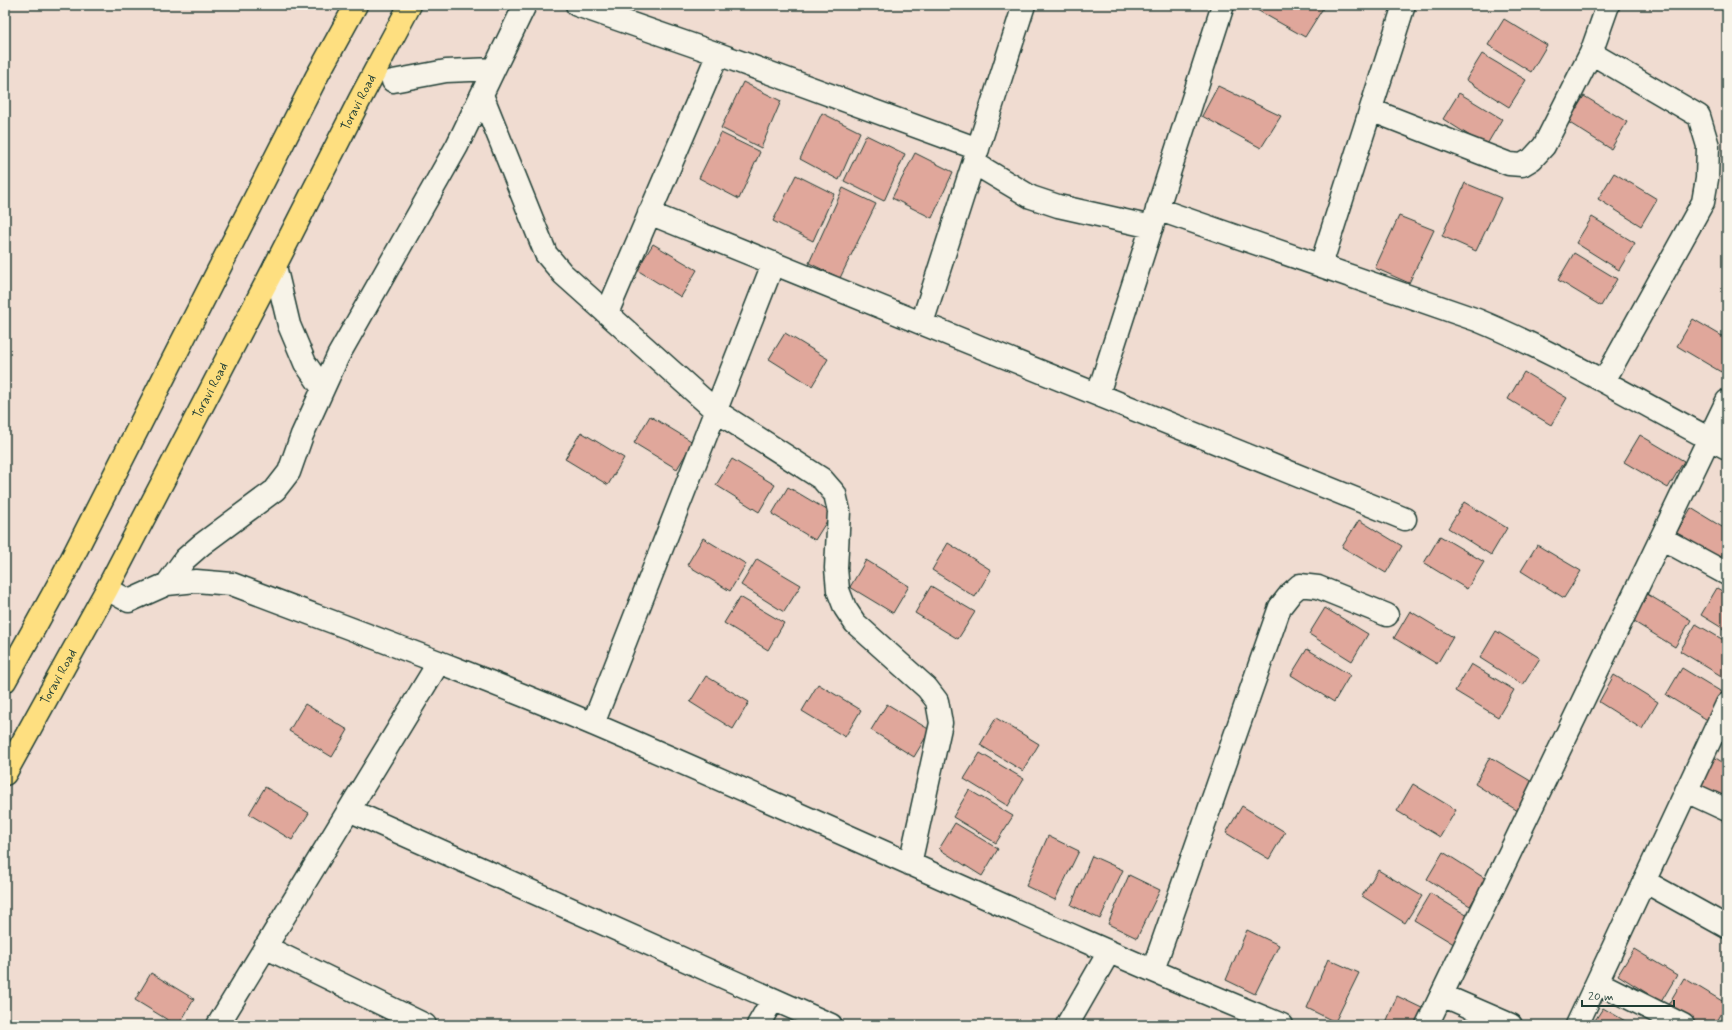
<svg xmlns="http://www.w3.org/2000/svg" width="1732" height="1030" font-family="Mynerve,sans-serif">
<style>
.building{fill:#e0a79b;stroke:#1f3d34}
.lines{fill:none;stroke-linecap:round;stroke-linejoin:round}
.minor-casing{stroke:#1f3d34;stroke-width:25}
.highway-casing{stroke:#1f3d34;stroke-width:25}
.minor{stroke:#f7f3e8;stroke-width:22}
.highway{stroke:#fedf80;stroke-width:22}
.labels{text-anchor:middle;dominant-baseline:central;stroke-width:3.5;stroke-linejoin:round;paint-order:stroke}
.street-label{font-size:13px;fill:#1f3d34;stroke:#f7f3e8}
</style>
<rect width="100%" height="100%" fill="#f0dcd1"/>
<filter id="ink" filterUnits="userSpaceOnUse"><feTurbulence type="fractalNoise" baseFrequency=".025" numOctaves="2"/><feDisplacementMap in="SourceGraphic" scale="8" xChannelSelector="R" yChannelSelector="G"/><feConvolveMatrix kernelMatrix="1 2 1 2 8 2 1 2 1" color-interpolation-filters="sRGB"/></filter>
<g filter="url(#ink)">
<path class="building" d="M1248 5H1325L1305 37Z
M1504 19 1547 45 1531 72 1488 45Z
M1482 54 1526 80 1509 107 1466 80Z
M743 82 781 101 761 148 721 128Z
M1218 86 1281 116 1261 148 1202 116Z
M1459 93 1502 119 1486 146 1443 119Z
M1584 96 1627 122 1611 149 1568 122Z
M822 113 860 132 839 180 800 159Z
M721 133 760 152 739 199 699 178Z
M866 135 905 154 884 201 844 181Z
M915 153 953 172 932 218 892 198Z
M1614 173 1657 199 1641 226 1598 199Z
M796 175 834 194 813 241 773 221Z
M1465 183 1501 198 1476 251 1442 236Z
M843 188 876 204 840 278 809 263Z
M1399 216 1434 230 1409 283 1375 268Z
M1592 217 1635 243 1619 270 1576 243Z
M653 244 697 270 681 297 637 270Z
M1574 253 1617 279 1601 306 1558 280Z
M1693 319 1727 339V362L1721 372 1677 346Z
M785 333 828 359 812 386 769 359Z
M1524 372 1567 398 1551 425 1508 399Z
M650 416 693 442 677 469 634 443Z
M581 432 624 458 608 485 565 459Z
M1640 435 1684 461 1668 488 1624 462Z
M732 459 775 485 759 512 716 485Z
M788 487 832 513 815 540 772 514Z
M1464 502 1507 528 1491 555 1448 528Z
M1691 508 1727 530V546L1718 561 1675 535Z
M1359 520 1402 546 1386 573 1342 547Z
M1440 536 1484 562 1467 589 1424 563Z
M703 538 746 564 730 591 687 565Z
M948 543 991 570 975 597 932 570Z
M1537 545 1581 571 1564 598 1521 571Z
M757 559 801 585 784 612 741 585Z
M866 560 909 586 893 613 850 587Z
M931 586 975 612 958 639 915 613Z
M1717 588 1727 594V631L1701 615Z
M1647 594 1691 620 1675 647 1631 620Z
M740 597 784 623 768 650 724 623Z
M1325 608 1368 634 1352 661 1309 634Z
M1410 611 1453 637 1437 664 1394 638Z
M1696 624 1727 642V671L1723 677 1680 651Z
M1496 631 1540 658 1523 685 1480 658Z
M1307 649 1350 675 1334 702 1291 675Z
M1471 664 1514 690 1498 717 1455 691Z
M1682 668 1725 694 1709 721 1666 695Z
M1614 675 1658 702 1642 729 1599 702Z
M706 676 749 702 733 729 690 702Z
M818 684 861 710 845 737 802 711Z
M305 704 348 730 332 757 289 731Z
M887 704 930 730 914 757 871 730Z
M996 718 1039 744 1023 771 980 745Z
M980 753 1024 779 1008 806 964 779Z
M1490 757 1534 783 1518 811 1475 784Z
M1714 757 1727 765V801L1698 783Z
M1413 784 1456 810 1440 837 1397 811Z
M265 787 309 813 292 840 249 814Z
M969 790 1013 816 996 843 953 817Z
M1242 806 1285 832 1269 859 1226 833Z
M955 823 998 849 982 876 939 849Z
M1048 836 1079 851 1055 900 1026 886Z
M1443 852 1486 879 1470 906 1427 879Z
M1092 856 1123 870 1100 919 1071 905Z
M1378 870 1422 896 1405 923 1362 896Z
M1129 875 1160 890 1137 938 1108 924Z
M1430 893 1473 919 1457 946 1414 920Z
M1247 930 1279 945 1255 994 1226 980Z
M1634 949 1677 975 1661 1002 1618 975Z
M1328 959 1359 973 1335 1022 1307 1008Z
M151 973 194 999 179 1025H176L135 1000Z
M1684 978 1727 1004 1715 1025H1701L1668 1005Z
M1397 996 1428 1011 1421 1025H1385Z
M1603 1008 1632 1025H1592Z"/>
<g class="lines">
<defs>
<path id="minor" d="M577 5 718 54 978 149
M1591 53 1699 116 1708 146 1707 179 1703 202 1604 381
M393 81 446 71 494 69 525 5
M482 95 546 254 563 274 716 411 822 479 835 494 839 511 836 568 838 590 845 608 855 623 927 688 937 701 941 723 910 864
M1371 110 1509 164 1522 165 1532 159 1544 146 1591 53 1608 5
M974 163 1031 197 1058 206 1152 227
M1157 209 1477 320C1564 356 1644 405 1727 448
M649 213 1405 519
M1321 265 1404 5
M275 266 289 325 305 363 323 389
M607 313 718 54
M922 323 1024 5
M1098 394 1223 5
M1661 538 1727 574
M167 584 185 559 201 545 275 490 289 472 302 435 338 356 457 146 494 69
M107 589 129 601 167 584 196 581 232 584C353 630 475 674 595 725 824 823 1051 930 1282 1025
M593 724 773 264
M1686 791 1727 810
M349 810 831 1025
M1644 881 1727 927
M265 947 425 1025
M1153 970 1280 607 1291 593 1300 585 1318 587 1387 615
M1597 982 1683 1025
M1442 995 1511 1025
M218 1025 439 662
M758 1025 773 999
M1067 1025 1109 952
M1427 1025 1727 401
M1577 1025 1727 704"/>
<g id="highway">
<path d="M5 681 63 576 317 76 356 5"/>
<path id="s1" d="M5 774 107 589 275 266 360 99 410 5"/>
</g>
</defs>
<use href="#minor" class="minor-casing"/>
<use href="#highway" class="highway-casing"/>
<use href="#minor" class="minor"/>
<use href="#highway" class="highway"/>
</g>
</g>
<g class="labels">
<g class="street-label">
<text stroke="none"><textPath href="#s1" startOffset="759">Toravi Road</textPath></text>
<text stroke="none"><textPath href="#s1" startOffset="435">Toravi Road</textPath></text>
<text stroke="none"><textPath href="#s1" startOffset="111">Toravi Road</textPath></text>
</g>
</g>
<rect width="1732" height="1030" fill="none" stroke="#f7f3e8" stroke-width="20"/>
<rect x="10" y="10" width="1712" height="1010" fill="none" stroke="#1f3d34" stroke-width="1.5" filter="url(#ink)"/>
<path d="M1582 1000v6h92v-6" fill="none" stroke="#1f3d34" stroke-width="2"/>
<text x="1588" y="1000" font-size="12" fill="#1f3d34" stroke="#f7f3e8" stroke-width="3" paint-order="stroke">20 m</text>
</svg>
